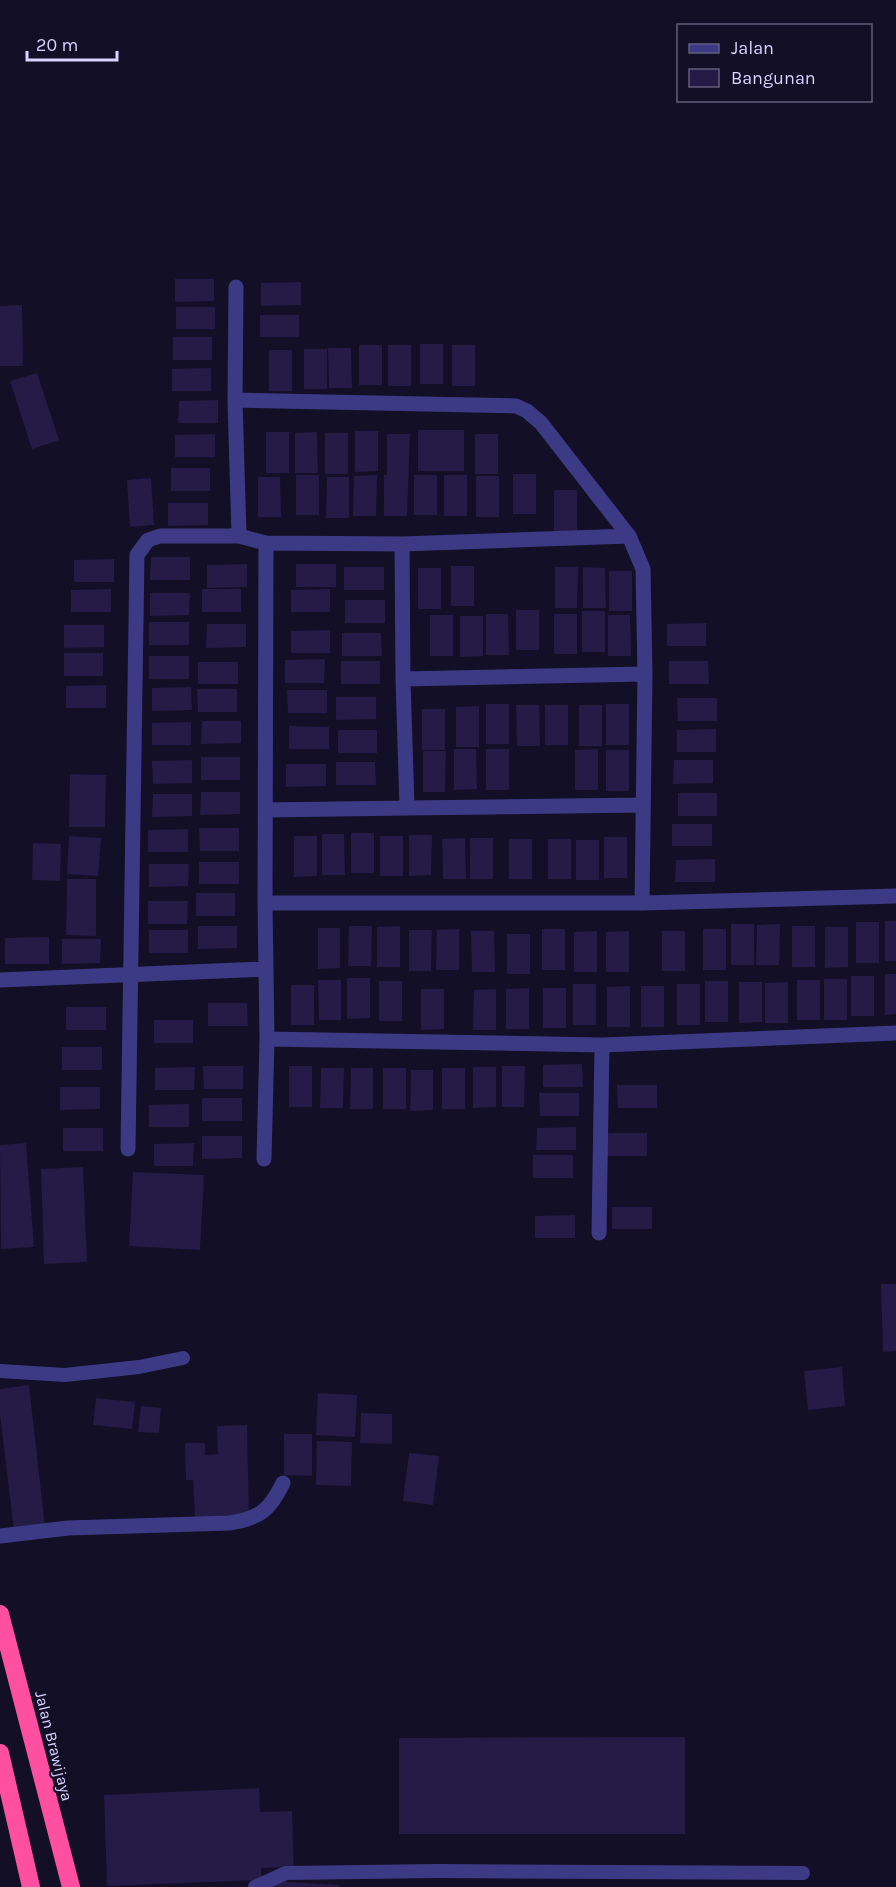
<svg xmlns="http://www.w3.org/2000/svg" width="896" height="1887" font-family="Karla,sans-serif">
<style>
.building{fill:#241b47}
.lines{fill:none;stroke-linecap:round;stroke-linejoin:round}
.lane{stroke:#3d3a85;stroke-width:14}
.street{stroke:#3d3a85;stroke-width:15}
.highway{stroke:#ff4fa3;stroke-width:18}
.labels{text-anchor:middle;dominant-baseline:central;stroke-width:4.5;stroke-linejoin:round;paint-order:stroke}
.street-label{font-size:16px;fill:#d9d4ff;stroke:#130f26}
</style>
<rect width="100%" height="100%" fill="#130f26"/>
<path class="building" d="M175 279H214V301L175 302Z
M301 282V305L261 306V283Z
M22 305 23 366H0V306Z
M176 307H215V329H176Z
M260 315H299V337H260Z
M173 337H212V360H173Z
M420 344H443V384H420Z
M359 345H382V385H359Z
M388 345H411V386H388Z
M452 345H475V386H452Z
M328 348H351L352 388H329Z
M304 349H327V389H304Z
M269 350H292V391H269Z
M211 368V391H172V369Z
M37 373 59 440 32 449 10 381Z
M218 400V423H178L179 401Z
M418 430H464V471H418Z
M355 431H378V471L355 472Z
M266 432H289V473H266Z
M317 432 318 473H295V433Z
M325 433H348V474H325Z
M215 434V457H175V435Z
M387 434H410L407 516H384V475H387Z
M475 434H498V474H475Z
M171 468H210V491H171Z
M513 474H536V514H513Z
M296 475H319V515H296Z
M377 475 376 516H353L354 476Z
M414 475H437V515H414Z
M444 475H467V516H444Z
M476 476H499V517H476Z
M258 477H280L281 517H258Z
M327 477H349V518H326Z
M151 478 154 525 130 527 127 480Z
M554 490H577V531H554Z
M168 503H208V525L168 526Z
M151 557H190V580H150Z
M114 559V582H74V560Z
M247 564V587L207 588V565Z
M296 564H336V587H296Z
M451 566H474V606H451Z
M344 567H384V590H344Z
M555 567H578L577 608H555Z
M583 567 605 568 606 608H583Z
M418 568H441V609H418Z
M609 571H632V611H609Z
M111 589V612H71V590Z
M202 589H241V612H202Z
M330 589V612H291V590Z
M150 593H190L189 615 150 616Z
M345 600H385V623H345Z
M516 610H539V650H516Z
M582 611H605V652H582Z
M486 614H508L509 655H486Z
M554 614H577V654H554Z
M430 615H453V656H430Z
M608 615H630L631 656H608Z
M460 616H483V656L460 657Z
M149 622H189V645H149Z
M706 623V646H667V624Z
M207 624H246V647L206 648Z
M64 625H104V647L64 648Z
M330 630V653H291V631Z
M342 633H381L382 656H342Z
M64 653H103V676H64Z
M149 656H189V679H149Z
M325 659 324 683H285V660Z
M341 661H380V684H341Z
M669 661H708L709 684H669Z
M198 662H238V684H198Z
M106 685V708H66V686Z
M191 687 192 710 152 711V688Z
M197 689H237V712H198Z
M287 690H327V713H288Z
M336 697H376V719L336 720Z
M677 698H717V721H678Z
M486 704H509V744H486Z
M606 704H629V745H606Z
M516 705H539L540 746H517Z
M545 705H568V745H545Z
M579 705H602V746H579Z
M479 706V747H456V707Z
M422 709H445V750H422Z
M202 721H241V743L201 744Z
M191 722V745H152V723Z
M289 726 329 727V749H289Z
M716 729V752H677V730Z
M338 730H377V753H338Z
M454 749H476L477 789 454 790Z
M486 749H509V790H486Z
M598 749V790H575V750Z
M606 750H629V791H606Z
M423 751H446L445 792H423Z
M201 757H240V780H201Z
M192 760V783L153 784 152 761Z
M674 760H713V783L673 784Z
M336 762H375L376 785H336Z
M286 764H326V786L286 787Z
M70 774 106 775 105 827H69Z
M201 792H240V814L200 815Z
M678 793H717V816H678Z
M153 794H192V816L152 817Z
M672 824H712V846H672Z
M199 828H239V851H200Z
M188 829V852H148V830Z
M351 833H374V873H351Z
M322 834H344L345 875H322Z
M409 835H432L431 875 409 876Z
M69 836 101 838 98 876 67 874Z
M294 836H317V876L294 877Z
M380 836H403V876H380Z
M604 837H627V878H604Z
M465 838 466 879H443L442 839Z
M470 838H493V879H470Z
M509 839H532V879H509Z
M548 839H571V879H548Z
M576 840H599V880H576Z
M33 843 61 844 60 881 32 880Z
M715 859V882H675L676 860Z
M199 862H239V884H199Z
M149 864H189L188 886 149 887Z
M67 879H96V936L66 935Z
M196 893H235V916H196Z
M148 901H188L187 924H148Z
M885 921H896V961H885Z
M856 922H879V963H856Z
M731 924H754V965H731Z
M780 924 779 965H756L757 925Z
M198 926H237V948L198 949Z
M349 926H372L371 966H348Z
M400 926V967H377V927Z
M792 926H815V967H792Z
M825 927H848V967L825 968Z
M318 928H340V968L318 969Z
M459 929V970H436L437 930Z
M542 929H565V970H542Z
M703 929H726V970H703Z
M149 930H188V953H149Z
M409 930H432L431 971H409Z
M471 931H494L495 972H472Z
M597 931V972H574V932Z
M629 931V972H606V932Z
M662 931H685V971H662Z
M507 934H530V974H507Z
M49 937V964H5V938Z
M62 939H101L100 963 62 964Z
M885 974H896V1014L885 1015Z
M851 976H874V1016H851Z
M347 978H370V1018L347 1019Z
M824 979H847V1020H824Z
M318 980H341V1020H319Z
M797 980H820V1020H797Z
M379 981H402V1021H379Z
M705 981H728V1022H705Z
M739 982H762V1022L739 1023Z
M788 982V1023H765V983Z
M573 984H596V1025H573Z
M677 984H700V1025H677Z
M291 985H314V1025H291Z
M630 986V1027H607V987Z
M641 986H664V1027H641Z
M529 988V1029H506V989Z
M543 988H566V1028H543Z
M421 989H444V1029L421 1030Z
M496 989V1030H473L474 990Z
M208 1003H247L248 1026H208Z
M66 1007H106V1030H66Z
M154 1020H193V1043H154Z
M62 1047H102V1070H62Z
M582 1064 583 1087H543V1065Z
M203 1066H243V1089H204Z
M289 1066H312V1107H289Z
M502 1066H525L524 1107H502Z
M195 1067 194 1090H155V1068Z
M473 1067H496V1107L473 1108Z
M321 1068H344L343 1108H320Z
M351 1068H373V1109H350Z
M383 1068H406V1109H383Z
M442 1068H465V1109H442Z
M411 1070H433V1110L410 1111Z
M617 1085H657V1108H618Z
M60 1087H100V1109L60 1110Z
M539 1093H579V1116H540Z
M202 1098H242V1121H202Z
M189 1104V1127H149V1105Z
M576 1127V1150H536L537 1128Z
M63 1128H103V1151H63Z
M607 1133H647V1156H607Z
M202 1136H242V1158L202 1159Z
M26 1143 34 1247 1 1249 0 1145Z
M194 1143 193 1166H154V1144Z
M533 1155H573V1178H533Z
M83 1167 87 1262 44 1264 41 1169Z
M133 1172 204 1175 200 1250 129 1246Z
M612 1207H652V1229H612Z
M575 1215V1238H535V1216Z
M881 1284H896V1351L883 1352Z
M842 1367 845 1406 808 1410 804 1371Z
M29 1385 45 1527 14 1531 0 1414V1389Z
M318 1393 357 1395 355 1437 316 1435Z
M96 1398 135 1402 132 1429 93 1425Z
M141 1406 161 1408 159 1433 138 1432Z
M361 1413 392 1414V1444L360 1443Z
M247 1425 249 1516 195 1518 193 1480H186L185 1443H205V1455L218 1454 217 1426Z
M284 1434H312V1476L284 1475Z
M317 1441 352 1442 351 1486 316 1485Z
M409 1453 439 1456 433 1505 403 1501Z
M685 1737V1834H399V1738Z
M259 1788 260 1812 292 1811 294 1867 261 1868 262 1880 107 1886 104 1795Z
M274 1881 339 1885V1887H274Z"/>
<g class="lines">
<path class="lane" d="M0 1371 65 1375 139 1367 183 1358
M255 1887 286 1873 437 1871 803 1873"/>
<path class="street" d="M236 287 235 400 239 536
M235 400 516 406 527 411 541 423 629 536
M402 544 403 679 407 808 643 805
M403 679 645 674
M265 810 407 808
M896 896 642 903H265L267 1039 602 1045 896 1033
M265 903 266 543 402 544 629 536 643 569 645 674 642 903
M0 980 265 969
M128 1149 137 555 148 540 160 536H239L266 543
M264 1159 267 1039
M599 1233 602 1045
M0 1536 68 1528 230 1523C260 1518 270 1510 283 1483"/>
<path class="highway" d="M0 1614 71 1887
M0 1753 31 1887"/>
</g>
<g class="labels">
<g class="street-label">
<text transform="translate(54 1746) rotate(76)">Jalan Brawijaya</text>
</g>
</g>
<rect x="677" y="24" width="195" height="78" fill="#130f26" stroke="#625e7d" stroke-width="1.5"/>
<rect x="689" y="44" width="30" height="9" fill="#3d3a85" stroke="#625e7d" stroke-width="1.5"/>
<text x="731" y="54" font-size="18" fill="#d9d4ff">Jalan</text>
<rect x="689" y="69" width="30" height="18" fill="#241b47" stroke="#625e7d" stroke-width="1.5"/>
<text x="731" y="84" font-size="18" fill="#d9d4ff">Bangunan</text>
<path d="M27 51v9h90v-9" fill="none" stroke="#d9d4ff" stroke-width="3"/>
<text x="36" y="51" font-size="18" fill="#d9d4ff" stroke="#130f26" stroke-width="4.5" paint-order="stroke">20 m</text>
</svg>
